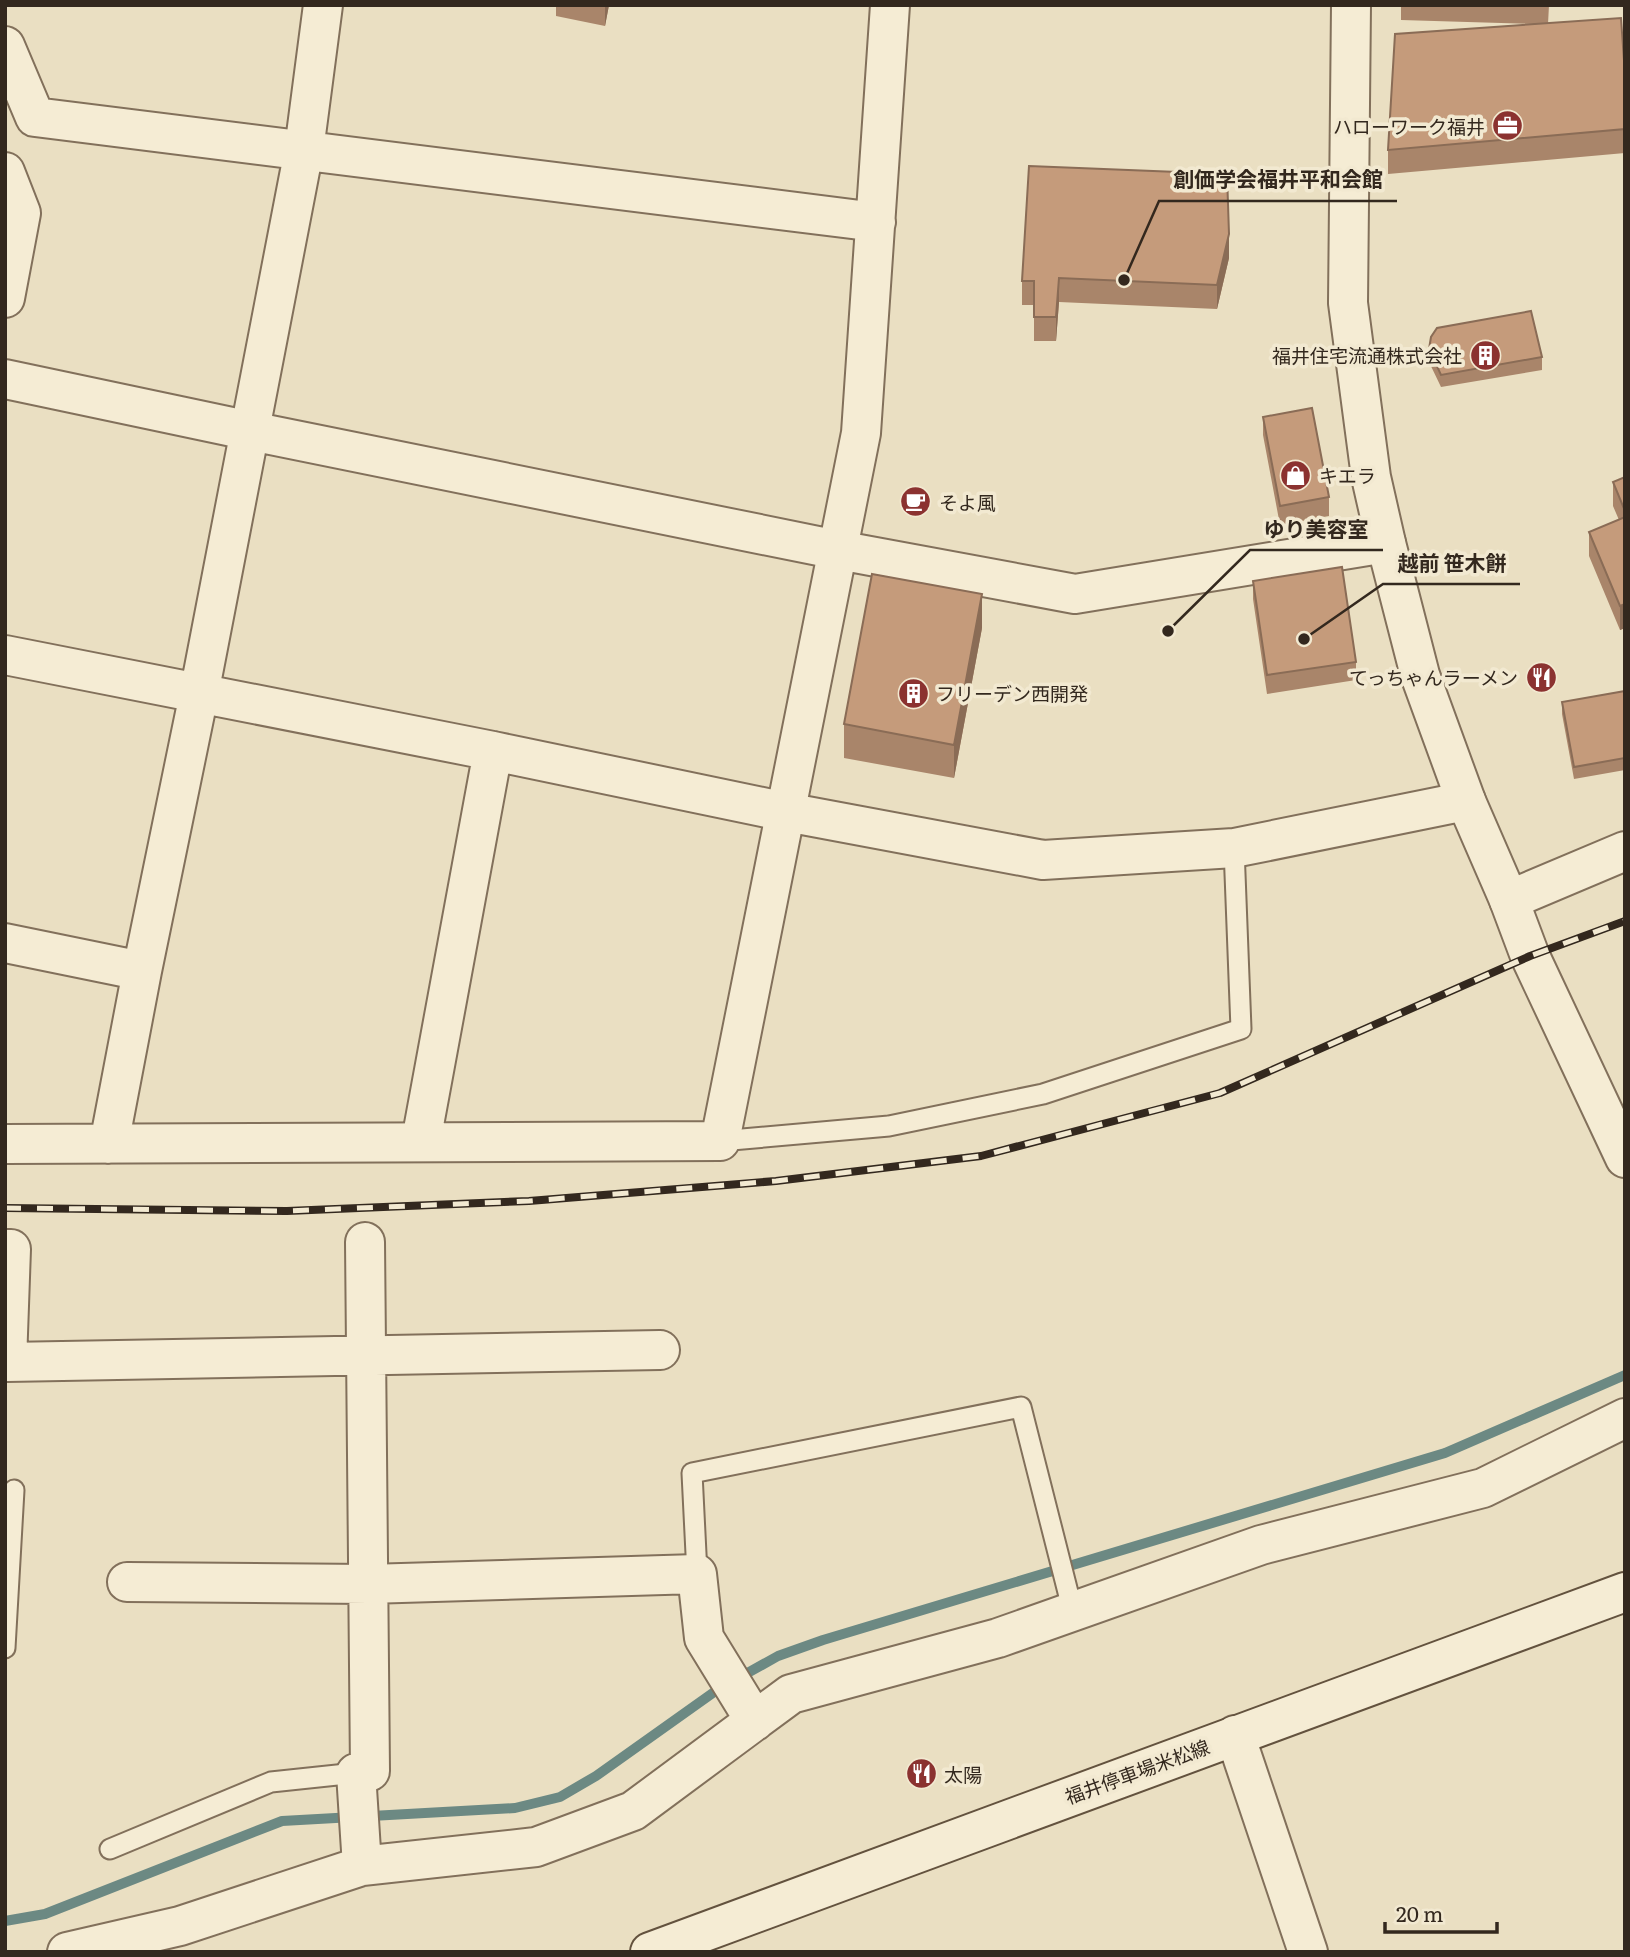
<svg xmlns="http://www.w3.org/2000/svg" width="1630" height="1957" font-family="Literata,'Noto Sans JP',serif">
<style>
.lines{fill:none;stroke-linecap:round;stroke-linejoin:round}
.stream{stroke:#6c8983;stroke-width:10}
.service-casing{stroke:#82705b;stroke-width:23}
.minor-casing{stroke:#82705b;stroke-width:42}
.tertiary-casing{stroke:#82705b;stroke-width:42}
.secondary-casing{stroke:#63523e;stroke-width:42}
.service{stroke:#f5ecd4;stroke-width:19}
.minor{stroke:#f5ecd4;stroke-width:38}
.tertiary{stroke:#f5ecd4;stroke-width:38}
.secondary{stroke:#f5ecd4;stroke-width:38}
.rail-casing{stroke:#33281e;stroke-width:8}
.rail{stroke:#f2e9d1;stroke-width:5;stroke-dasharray:16;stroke-linecap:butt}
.wall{fill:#a9856a}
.shaded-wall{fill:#8a6c56}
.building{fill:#c59b7b;stroke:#8a6c56;stroke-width:2}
.labels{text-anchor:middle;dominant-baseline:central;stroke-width:7;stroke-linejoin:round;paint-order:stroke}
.poi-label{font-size:19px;fill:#33281e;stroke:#f2e9d1;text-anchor:start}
.street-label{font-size:19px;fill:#33281e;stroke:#f2e9d1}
.leader{fill:none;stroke:#33281e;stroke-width:2.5}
.callout-dot{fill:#33281e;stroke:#f2e9d1;stroke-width:2.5}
.callout-label{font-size:21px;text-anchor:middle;font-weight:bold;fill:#33281e;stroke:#f2e9d1;stroke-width:7;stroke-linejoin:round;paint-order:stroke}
</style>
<rect width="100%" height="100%" fill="#eadfc2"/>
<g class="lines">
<path class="stream" d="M5 1921 45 1914 282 1821 515 1808 560 1797 596 1776 717 1690 778 1656 823 1640 1445 1453 1625 1375"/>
<defs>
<path id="service" d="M720 1141 889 1126 1043 1094 1241 1029 1234 848
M697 1574 692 1473 1021 1407 1073 1612
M5 1648 14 1490
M110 1849 271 1782 356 1773"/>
<path id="minor" d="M5 46 35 117 876 222
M5 172 21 213 5 298
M5 379 251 431 838 550 1075 594 1386 543
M5 655 493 751 786 812 1043 860 1234 848 1466 801
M1509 900 1625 851
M5 943 142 971
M421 1141 493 751
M5 1144 720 1141 861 433 890 5
M109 1144 142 971 199 694 304 150 323 5
M5 1249H11L7 1362 660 1350
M127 1582 368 1584 697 1574 704 1638 755 1721
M1235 1735 1308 1952
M362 1866 356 1773 370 1771 365 1242
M67 1952 180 1926 362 1866 536 1847 633 1811 791 1694 998 1638 1261 1545 1483 1488 1625 1418"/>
<path id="tertiary" d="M1351 5 1348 303 1371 477 1386 543 1420 675 1466 801 1509 900 1530 956 1625 1158"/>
<path id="secondary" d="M650 1952 1625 1592"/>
</defs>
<use href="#service" class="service-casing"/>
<use href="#minor" class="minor-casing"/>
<use href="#tertiary" class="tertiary-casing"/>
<use href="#secondary" class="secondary-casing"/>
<use href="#service" class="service"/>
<use href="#minor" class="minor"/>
<use href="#tertiary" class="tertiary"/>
<use href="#secondary" class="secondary"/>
<defs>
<path id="rail" d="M5 1208 287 1211 529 1201 776 1181 981 1156 1220 1093 1530 956 1625 921"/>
</defs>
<use href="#rail" class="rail-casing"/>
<use href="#rail" class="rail"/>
</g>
<path class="wall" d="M556 5H609L605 26 556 16Z
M1401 5H1549L1548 24 1625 75V153L1388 174V150L1535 24 1401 20Z
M1229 258 1217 309 1059 302 1056 341H1034V305H1022V281Z
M1429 349 1542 357V370L1441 387 1429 362Z
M1263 417 1329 497V516L1280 525 1263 435Z
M1625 477V628L1620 630 1589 556V532L1619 520 1613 506V482Z
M1253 581 1356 662V680L1267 694 1253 599Z
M982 628 954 778 844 758V724Z
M1625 691V770L1574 779 1562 714V702Z"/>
<path class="shaded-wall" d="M606 5H609L605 26V7Z
M1229 234V258L1217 309V285Z
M1059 278V302L1056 341V317Z
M982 594V628L954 778V745Z
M1625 604V628L1620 630V606Z"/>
<path class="building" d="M1621 18 1625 75V129L1388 150 1395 34Z
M1029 166 1227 174 1229 234 1217 285 1059 278 1056 317H1034V281H1022Z
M1531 311 1542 357 1441 375 1429 349 1431 337 1437 328Z
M1312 408 1329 497 1280 506 1263 417Z
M1625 477V511L1613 482Z
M1625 517V604L1620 606 1589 532Z
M1342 567 1356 662 1267 675 1253 581Z
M872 574 982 594 954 745 844 724Z
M1625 691V758L1574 767 1562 702Z"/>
<defs>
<symbol id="office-disc" viewBox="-11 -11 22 22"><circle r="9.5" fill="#8b3230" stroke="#f2e9d1"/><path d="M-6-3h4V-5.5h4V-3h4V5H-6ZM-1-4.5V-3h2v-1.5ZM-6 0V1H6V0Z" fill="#fff"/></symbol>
<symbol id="building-disc" viewBox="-11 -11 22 22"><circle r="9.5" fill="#8b3230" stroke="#f2e9d1"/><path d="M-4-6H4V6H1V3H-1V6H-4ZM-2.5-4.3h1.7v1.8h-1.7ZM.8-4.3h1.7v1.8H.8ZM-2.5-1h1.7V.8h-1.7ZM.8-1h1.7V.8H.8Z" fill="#fff"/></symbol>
<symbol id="shop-disc" viewBox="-11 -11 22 22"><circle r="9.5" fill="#8b3230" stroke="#f2e9d1"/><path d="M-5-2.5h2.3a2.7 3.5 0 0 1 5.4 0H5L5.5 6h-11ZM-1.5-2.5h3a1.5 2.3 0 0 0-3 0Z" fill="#fff"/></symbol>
<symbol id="cafe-disc" viewBox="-11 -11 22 22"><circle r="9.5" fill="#8b3230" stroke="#f2e9d1"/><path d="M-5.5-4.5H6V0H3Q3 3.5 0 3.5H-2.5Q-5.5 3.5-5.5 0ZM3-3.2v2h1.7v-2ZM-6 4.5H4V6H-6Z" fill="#fff"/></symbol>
<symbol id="restaurant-disc" viewBox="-11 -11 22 22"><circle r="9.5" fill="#8b3230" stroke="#f2e9d1"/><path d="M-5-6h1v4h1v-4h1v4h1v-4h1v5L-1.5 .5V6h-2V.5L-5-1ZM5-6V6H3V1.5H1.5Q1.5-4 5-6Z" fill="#fff"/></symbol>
</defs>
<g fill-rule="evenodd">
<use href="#office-disc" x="1490" y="108" width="35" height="35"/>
<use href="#building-disc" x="1468" y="338" width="35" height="35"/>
<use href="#shop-disc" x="1278" y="458" width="35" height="35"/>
<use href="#cafe-disc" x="898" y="484" width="35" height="35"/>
<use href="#restaurant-disc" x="1524" y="660" width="35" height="35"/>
<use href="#building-disc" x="896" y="676" width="35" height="35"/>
<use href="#restaurant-disc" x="904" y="1756" width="35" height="35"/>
</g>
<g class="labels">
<g class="poi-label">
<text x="1485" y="126" text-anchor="end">ハローワーク福井</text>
<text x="1462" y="355" text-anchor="end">福井住宅流通株式会社</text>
<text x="1319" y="475">キエラ</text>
<text x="939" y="502">そよ風</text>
<text x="1518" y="677" text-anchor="end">てっちゃんラーメン</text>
<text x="936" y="693">フリーデン西開発</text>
<text x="944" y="1774">太陽</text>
</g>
<g class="street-label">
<text transform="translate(1137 1771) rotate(-20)">福井停車場米松線</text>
</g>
</g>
<path class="leader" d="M1124 280L1159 201H1397M1168 631L1250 550H1383M1304 639L1383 584H1520"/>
<g class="callout-dot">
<circle cx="1124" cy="280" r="7"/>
<circle cx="1168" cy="631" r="7"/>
<circle cx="1304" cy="639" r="7"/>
</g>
<g class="callout-label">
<text x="1278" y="187">創価学会福井平和会館</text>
<text x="1316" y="537">ゆり美容室</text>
<text x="1452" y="571">越前 笹木餅</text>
</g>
<rect width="1630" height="1957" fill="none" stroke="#33281e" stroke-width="14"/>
<path d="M1385 1922v10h112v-10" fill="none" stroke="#33281e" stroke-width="3.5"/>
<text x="1396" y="1922" font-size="21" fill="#33281e" stroke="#f2e9d1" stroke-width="5" paint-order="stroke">20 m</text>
</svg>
